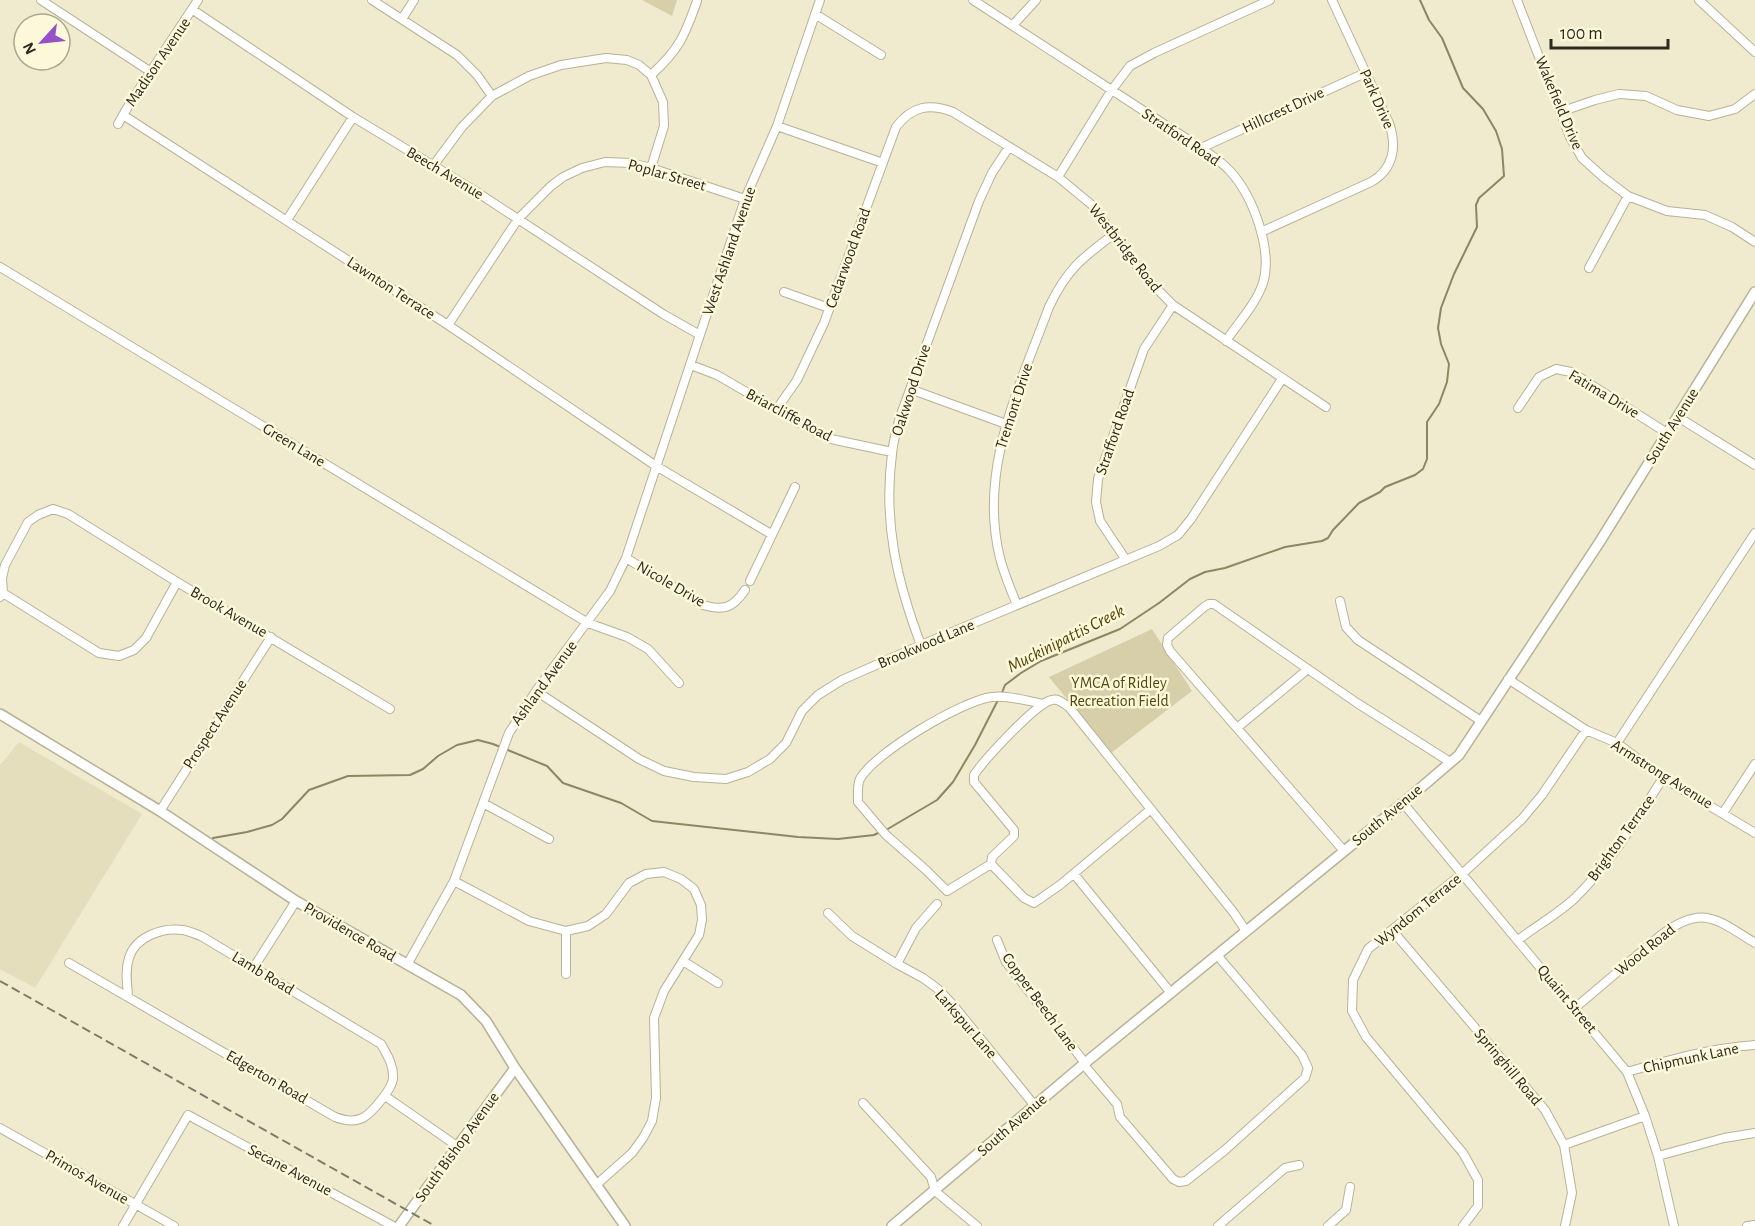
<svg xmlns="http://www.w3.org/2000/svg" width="1755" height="1226" font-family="'Alegreya Sans',sans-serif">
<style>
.built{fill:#e5debc}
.green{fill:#d6cfa9}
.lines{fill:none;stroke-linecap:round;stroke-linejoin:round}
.stream{stroke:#8e8662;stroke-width:2}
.minor-casing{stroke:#b7b297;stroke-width:10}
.tertiary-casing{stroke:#b7b297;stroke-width:12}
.minor{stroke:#fff;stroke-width:8}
.tertiary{stroke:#fff;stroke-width:9}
.rail{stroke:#7e7b68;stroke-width:2;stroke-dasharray:9 4.5;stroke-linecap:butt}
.labels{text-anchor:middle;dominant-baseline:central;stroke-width:5;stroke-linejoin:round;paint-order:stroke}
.street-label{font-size:16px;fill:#2c2a1f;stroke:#fef8db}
.park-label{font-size:16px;fill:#53480c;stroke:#fef8db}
.water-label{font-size:18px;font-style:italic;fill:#4f4405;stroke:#fef8db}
</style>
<rect width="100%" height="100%" fill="#f0ebce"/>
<path class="built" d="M19 742 142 814 35 988 0 969V765Z"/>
<path class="green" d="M642 0H677L672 16Z
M1152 629 1192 691 1111 753 1049 677Z"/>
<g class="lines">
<path class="stream" d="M1001 695 1005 685 1021 673 1041 661 1120 629 1159 603 1190 579 1205 572 1225 568 1285 547 1322 541 1328 538 1333 530 1359 503 1380 492 1385 487 1415 475 1423 469 1427 459V422L1439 404 1447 382 1449 364 1441 344 1438 328 1441 308 1454 274 1477 227 1476 205 1479 198 1504 176 1502 149 1496 131 1483 109 1463 88 1442 38 1429 20 1420 0
M886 830 937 800 953 782 975 745 998 700
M213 838 247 832 272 825 282 819 309 790 348 776 410 775 423 769 438 756 457 745 478 740 493 744 547 766 563 783 621 803 652 821 798 837 838 839 874 835 880 832"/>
<defs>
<path id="minor" d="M41 0 151 72
M372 0 457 55 477 75 492 96
M973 0 1201 148C1211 155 1222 162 1230 171 1253 196 1273 250 1263 283 1256 304 1238 323 1226 341
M1517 0 1570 137 1582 158 1603 177 1628 196 1667 211 1705 215 1732 227 1755 242
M1699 0 1755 52
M193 10 353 117 472 189 663 314 700 335
M815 14 881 55
M402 19 414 0
M1013 25 1036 0
M651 75C679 50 685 35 697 1
M1560 112 1595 100 1619 94 1646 96 1677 110 1709 116 1735 109 1755 94
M123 115 448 325 656 466 771 534
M118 124 130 103 198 0
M777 126 883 163
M1201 148 1365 73
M433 166 462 127 492 96 529 76 561 65 606 58 627 60 639 65 651 75 663 102 664 126 651 168
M1058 177 1111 91 1130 66 1154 53 1270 0
M287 220 353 117
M1261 232 1371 182C1394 169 1397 146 1389 123L1332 0
M0 267 588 623 627 637 648 649 679 683
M1589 268 1628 196
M784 292 829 308
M448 325 518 219 551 186 563 177 582 168 605 162 631 163 651 168 745 199
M691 365 717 375 812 430 831 439 892 452
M910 389 1006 424
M1518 408 1539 377 1556 369 1571 372 1667 433
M776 410 797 380 824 323 896 127C912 106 929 103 953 112L1058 177 1092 205 1145 277 1173 305 1326 407
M1678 417 1755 465
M626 558 703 605C724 611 733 608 745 590
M1126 560 1100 521 1096 502 1098 479 1144 349 1173 305
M750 581 795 487
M3 593 99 653 119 656 134 650 146 638 177 582
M0 597 3 593 2 578 5 565 28 522 38 515 53 509 68 514 177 582 390 709
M1340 601 1346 627 1358 640 1481 721
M1017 605C1011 590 1004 574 1000 558 978 470 1019 388 1049 307 1067 269 1082 258 1114 234
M921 645C897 582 883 522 892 454 893 441 897 429 900 417L979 201 992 173 1009 147
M1508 679 1586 730 1617 743 1663 778 1755 833
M536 691 639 759 664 771 694 777 726 779 748 772 770 759 786 743 802 711 818 695 842 680 921 645 1159 546 1178 535 1191 519 1282 379
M1237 728 1308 669
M1617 743 1755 533
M483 803 549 839
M1403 803 1627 1072 1645 1116 1658 1156 1674 1226
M160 811 271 637
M1723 813 1755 764
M1344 851 1170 651 1167 645 1168 638 1204 607 1209 604H1214L1357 703 1450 762
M991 864 992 857 1014 836V830L974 782V775C984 760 1036 703 1052 700 1059 698 1064 704 1069 707L1234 913 1246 931
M991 864 947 891 926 870 886 835 858 802C858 795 857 785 860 779 874 753 963 700 992 697 1008 695 1027 701 1043 704
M991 864 1024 898 1034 903 1060 885 1151 809
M1074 874 1171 993
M454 881 529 921 566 931 588 926 606 914 629 883 646 874 664 872 681 879 694 889 701 905 702 920 699 935 664 991 654 1018 656 1098 652 1121 643 1138 632 1153 596 1185
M828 913 852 936 897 964 923 978 938 989 954 1006 1035 1106
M1392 930 1545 1110 1564 1145 1572 1193 1565 1226
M997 940 1006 962 1085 1063
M1518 940C1536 926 1558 914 1575 898 1611 863 1636 820 1663 778
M683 961 718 983
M69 963 335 1117C359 1126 368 1117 382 1099 386 1094 392 1085 393 1079 394 1065 387 1055 381 1044L201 936C195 934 189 931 183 930 162 927 135 937 129 958 125 970 127 983 128 996
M897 964 916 928 937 904
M407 965 454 881 509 733 536 691 610 591 626 558 745 199 777 126 820 0
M254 967 296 901
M566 974V931
M1575 1008 1661 935C1703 904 1716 919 1755 943
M1084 1065 1117 1104 1120 1117 1173 1179 1179 1182 1186 1181 1225 1150 1305 1078 1308 1068 1302 1055 1217 955
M1627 1072C1669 1060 1711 1048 1755 1045
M385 1096 457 1146
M863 1103 931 1177 935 1191 977 1226
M0 1128 174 1226
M1564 1145 1645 1116
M1658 1156 1724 1138 1755 1133
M123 1226 188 1115 393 1226
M1218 1226 1285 1168 1299 1165
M1328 1226 1346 1210 1350 1187
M1463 1226 1478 1206V1180L1463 1153 1366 1037 1352 1011 1353 980 1368 949 1462 874 1522 819 1542 795 1586 730
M1747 1226 1755 1225"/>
<path id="tertiary" d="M0 714 160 811 296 901 461 995 486 1021 515 1068 625 1226
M399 1226 515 1068
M892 1226 1085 1063 1403 803 1459 755 1599 543 1755 292"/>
</defs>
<use href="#minor" class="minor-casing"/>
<use href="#tertiary" class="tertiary-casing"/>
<use href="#minor" class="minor"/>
<use href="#tertiary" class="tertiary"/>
<path class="rail" d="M0 981 435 1226"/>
</g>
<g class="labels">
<g class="street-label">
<text transform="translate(158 62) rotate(-56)">Madison Avenue</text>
<text transform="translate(1377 99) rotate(66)">Park Drive</text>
<text transform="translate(1559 103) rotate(67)">Wakefield Drive</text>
<text transform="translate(1283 110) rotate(-25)">Hillcrest Drive</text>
<text transform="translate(1181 137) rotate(34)">Stratford Road</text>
<text transform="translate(445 173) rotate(31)">Beech Avenue</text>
<text transform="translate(667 175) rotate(16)">Poplar Street</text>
<text transform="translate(1125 248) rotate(52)">Westbridge Road</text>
<text transform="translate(729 251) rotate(-71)">West Ashland Avenue</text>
<text transform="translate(848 258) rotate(-70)">Cedarwood Road</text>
<text transform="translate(391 288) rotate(33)">Lawnton Terrace</text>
<text transform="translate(911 390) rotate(-72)">Oakwood Drive</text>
<text transform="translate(1604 394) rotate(31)">Fatima Drive</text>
<text transform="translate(1014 406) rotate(-72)">Tremont Drive</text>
<text transform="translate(789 415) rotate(28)">Briarcliffe Road</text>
<text transform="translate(1672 426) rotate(-58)">South Avenue</text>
<text transform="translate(1115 432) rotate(-71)">Strafford Road</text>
<text transform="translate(294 445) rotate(31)">Green Lane</text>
<text transform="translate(671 584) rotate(30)">Nicole Drive</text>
<text transform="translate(229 612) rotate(30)">Brook Avenue</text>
<text transform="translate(926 644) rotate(-23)">Brookwood Lane</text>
<text transform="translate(544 683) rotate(-54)">Ashland Avenue</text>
<text transform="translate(215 724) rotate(-57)">Prospect Avenue</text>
<text transform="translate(1662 774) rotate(32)">Armstrong Avenue</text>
<text transform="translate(1387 815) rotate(-40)">South Avenue</text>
<text transform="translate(1621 838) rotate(-54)">Brighton Terrace</text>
<text transform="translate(1418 910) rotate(-39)">Wyndom Terrace</text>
<text transform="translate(350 932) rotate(30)">Providence Road</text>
<text transform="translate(1645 950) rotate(-39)">Wood Road</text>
<text transform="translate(263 973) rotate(31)">Lamb Road</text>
<text transform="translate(1567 999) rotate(50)">Quaint Street</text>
<text transform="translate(1040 1002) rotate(54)">Copper Beech Lane</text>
<text transform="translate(966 1024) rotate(49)">Larkspur Lane</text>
<text transform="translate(1691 1058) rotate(-12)">Chipmunk Lane</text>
<text transform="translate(1508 1067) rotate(50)">Springhill Road</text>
<text transform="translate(267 1077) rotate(30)">Edgerton Road</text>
<text transform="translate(1012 1125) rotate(-41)">South Avenue</text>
<text transform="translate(457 1147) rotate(-54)">South Bishop Avenue</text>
<text transform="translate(290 1170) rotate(28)">Secane Avenue</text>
<text transform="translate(87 1177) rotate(30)">Primos Avenue</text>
</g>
<g class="park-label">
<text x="1119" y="683">YMCA of Ridley<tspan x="1119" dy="18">Recreation Field</tspan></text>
</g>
<g class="water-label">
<text transform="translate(1066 639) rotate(-27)">Muckinipattis Creek</text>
</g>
</g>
<g transform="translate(42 42) rotate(243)"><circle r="28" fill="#fef8db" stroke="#aaa690" stroke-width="1.5"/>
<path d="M0-4.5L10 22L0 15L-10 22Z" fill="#9552c7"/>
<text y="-9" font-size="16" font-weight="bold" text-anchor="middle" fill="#2c2a1f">N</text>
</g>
<path d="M1551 39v9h117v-9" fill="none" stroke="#2c2a1f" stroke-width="3"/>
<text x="1560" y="39" font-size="18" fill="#2c2a1f" stroke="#fef8db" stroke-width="4.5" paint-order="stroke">100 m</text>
</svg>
